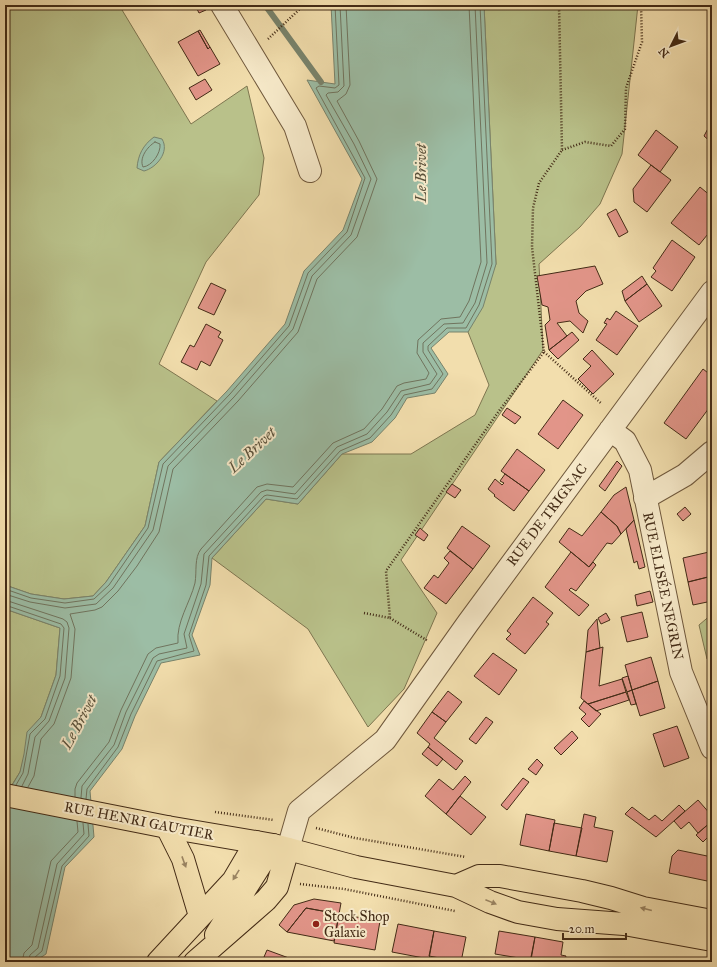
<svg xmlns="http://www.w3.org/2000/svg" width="717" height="967" font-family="'IM FELL Great Primer',serif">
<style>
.green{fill:#b9c18a;stroke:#7e7650}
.water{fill:#9cbda5;stroke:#78836c}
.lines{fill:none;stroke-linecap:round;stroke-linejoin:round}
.shore{stroke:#70745e;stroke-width:1}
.stream{stroke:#78836c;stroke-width:6}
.building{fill:#e29589;stroke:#432b16}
.minor-casing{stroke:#6f583c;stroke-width:24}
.major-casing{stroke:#432b16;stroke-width:24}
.highway-casing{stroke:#432b16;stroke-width:24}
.path{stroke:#432b16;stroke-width:2.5;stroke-dasharray:1 2;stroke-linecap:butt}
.minor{stroke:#f7eaca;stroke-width:22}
.major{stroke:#f2dead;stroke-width:22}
.highway{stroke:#f2dead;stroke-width:22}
.oneway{fill:#9a8462}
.poi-dot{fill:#8f2418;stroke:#f7eaca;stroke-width:1.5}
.labels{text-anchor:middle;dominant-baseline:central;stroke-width:4;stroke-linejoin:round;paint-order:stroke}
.street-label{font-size:14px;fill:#432b16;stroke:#f7eaca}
.poi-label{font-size:14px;fill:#432b16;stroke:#f7eaca;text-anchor:start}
.water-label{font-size:15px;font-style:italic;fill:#59503a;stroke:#f7eaca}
</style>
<rect width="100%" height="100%" fill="#f2dead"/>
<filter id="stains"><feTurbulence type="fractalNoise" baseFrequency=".005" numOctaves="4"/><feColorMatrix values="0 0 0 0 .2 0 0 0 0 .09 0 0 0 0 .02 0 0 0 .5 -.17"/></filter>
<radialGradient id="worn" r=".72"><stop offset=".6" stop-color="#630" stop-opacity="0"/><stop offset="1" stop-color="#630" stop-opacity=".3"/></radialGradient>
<path class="green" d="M11 5H119L191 124 247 86 264 158 259 195 206 262 159 364 217 401 159 462 145 526 106 582 93 596 64 599 31 594 5 585V19Z
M484 5H638L622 154 600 204 580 227 539 264 543 350 401 560 437 613 404 689 368 727 308 629 212 558 266 499 298 504 342 454H411L475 415 489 385 468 332 496 264Z
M5 609 60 628 56 675 41 717 35 724 20 772 5 796Z
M712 614V657L707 659 699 625Z"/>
<path class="water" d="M331 5H484L496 264 483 307 468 332H449L431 348 448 374 435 393 407 398 395 418 372 442 342 454 298 504 266 499 212 558 210 585 192 635 200 655 161 663 135 716 122 749 90 791 94 837 65 867 46 954 34 962H5V797L20 772 24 754 27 732 41 717 56 675 60 628 5 609V585L31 594 64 599 93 596 106 582 145 526 159 462 227 391 285 324 304 271 343 230 362 179 307 80 335 84Z
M154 137 162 139C170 152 156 168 144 171L137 168C138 155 143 145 154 137Z"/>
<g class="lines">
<path class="shore" d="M155 142 160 144C161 153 152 166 143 167 139 158 147 147 155 142Z
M5 589 31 598 65 603 94 599 109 585 148 528 163 464 230 394 289 326 308 273 347 232 365 178 316 88 319 86 335 88 339 85 335 5
M5 594 30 602 65 608 96 604 113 588 153 530 168 466 234 397 293 329 312 276 351 235 371 179 354 144 326 95 328 93 338 92 344 86 340 5
M5 600 63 619 67 622 69 628 65 678 49 721 35 737 28 774 22 786
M5 605 61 624 64 628 60 676 45 719 30 734 23 773 16 785
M28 787 34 776 41 739 54 724 71 678 75 629 70 614 95 610 102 607 118 591 137 566 159 532 173 469 238 401 298 332 317 279 357 237 377 179 359 141 337 101 346 94 350 85 346 5
M75 797V789L77 783 109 742 121 710 148 654 156 648 178 643C176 622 190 603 195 583 197 571 194 558 201 549L257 487 267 484 293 487 333 443 364 429 382 409 397 386 404 383 426 379 429 373 417 353 418 340 441 319 460 317 469 301 481 262 469 5
M81 798 82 786 114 745 126 712 153 658 159 654 187 648 184 634 201 584 204 554 261 492 267 490 295 494 337 447 367 434 387 412 401 391 430 384 437 374 423 352V343L444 324 463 323 475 303 487 263 475 5
M86 799 87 789 118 747 131 714 157 661 194 651 189 635 206 585 209 556 264 496 267 495 297 499 340 451 370 438 391 415 404 395 432 389 443 374 428 350V346L447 328H466L479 305 492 264 480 5
M22 962 24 953 32 945 51 861 78 832 77 821
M28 962 30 955 38 948 57 864 84 834 83 823
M33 962 34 958 42 951 62 866 89 836 88 824"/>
<path class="stream" d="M265 5 321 82"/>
</g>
<path class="building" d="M195 5H203L206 10 199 13Z
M200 30 210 47 208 49 198 31Z
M198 31 208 49 210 47 220 64 198 76 178 42Z
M205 79 212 90 196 100 189 88Z
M712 121V143L704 136Z
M656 130 678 147 660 172 638 155Z
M651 165 671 180 647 212 634 202 633 189Z
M700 187 712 197V229L699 245 671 223Z
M616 209 628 232 619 237 607 214Z
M672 240 695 257 672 291 651 277 656 271 653 268Z
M595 266 603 284 586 291 576 301 579 313 588 321 583 333 570 321 557 323 567 336 549 350 545 325 550 320 548 307 542 305 537 276Z
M642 276 647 284 625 301 622 291Z
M211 283 226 290 214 315 198 308Z
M647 284 662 306 639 322 625 301Z
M616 311 638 326 617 355 596 340 607 324 604 323 607 318 610 320Z
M206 324 221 332 218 337 223 340 210 366 201 361 197 370 181 362 190 345 194 347Z
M572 332 579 340 558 359 549 350Z
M592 350 614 374 593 394 578 379 591 366 583 359Z
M703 369 712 376V404L686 439 664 423Z
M563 400 583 415 558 449 538 434Z
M507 408 521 417 515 424 502 415Z
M517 449 545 470 529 491 501 471Z
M617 461 622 466 605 491 599 486Z
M505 474 529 491 514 511 494 496 495 495 488 489 495 479 502 485 504 483 500 481Z
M452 484 461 490 455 498 446 492Z
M626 487 634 520 621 534 617 526 601 512 614 495Z
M685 507 691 514 683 521 677 514Z
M601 512 617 526 621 534 612 544 607 543 589 567 559 542 569 528 582 536Z
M634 520 645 567 639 569 637 561 634 563 626 529Z
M462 526 490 546 473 569 447 548Z
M420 528 428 535 424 541 415 535Z
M450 551 473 569 446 604 424 588 434 575 438 578 449 563 444 558Z
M571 552 589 567 593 562 596 565 576 591 571 588 569 590 589 605 579 616 545 587Z
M709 552 712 576 688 582 683 558Z
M712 576V601L693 605 688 582Z
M650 591 653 602 637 606 635 595Z
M533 597 553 613 546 622 549 624 525 654 506 639 511 634 507 631Z
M642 612 648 637 627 642 621 617Z
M606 613 610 620 601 624 598 618Z
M597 619 600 648 586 652 588 630Z
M603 647 599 686 622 679 626 692 588 704 581 698 586 652Z
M493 653 517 670 499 695 474 676Z
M651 657 658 681 632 690 625 665Z
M628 676 632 690 627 692 622 678Z
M658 681 665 708 640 716 632 690Z
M632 690 636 704 631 705 627 692Z
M448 691 462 702 446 722 432 712Z
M626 692 629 700 596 711 588 704Z
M584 701 601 714 589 727 581 719 586 714 579 708Z
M432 712 446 722 434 738 463 761 456 770 428 747 430 744 417 733Z
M486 717 493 722 476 744 469 739Z
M677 726 689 758 664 767 653 734Z
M572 731 578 738 561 755 554 748Z
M428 747 443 759 437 766 422 754Z
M537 759 543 765 536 775 528 769Z
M465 776 471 782 446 814 425 796 439 779 453 790Z
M523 778 529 782 507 810 501 805Z
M460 796 486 817 471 835 446 814Z
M698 800 712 816V821L698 833 689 822 681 829 674 821Z
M679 805 685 811 656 837 625 814 632 807 649 820 655 815 662 821Z
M526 814 555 820 549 851 520 845Z
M584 814 596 817 594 827 613 831 607 862 576 856Z
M712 821V833L703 842 696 835Z
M554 823 582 828 576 856 549 851Z
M678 850 712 857V882L669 873 672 856Z
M314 899 341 903 339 914 306 908 287 932 279 925 294 905Z
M306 908 339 914 334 941 287 932Z
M339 914 380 921 375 950 334 943Z
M398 924 434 931 429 959 392 952Z
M434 931 466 937 461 962 429 956Z
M499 931 535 937 531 960 495 954Z
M535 937 563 942 561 955 566 956 564 962H530Z
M267 950 297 961V962H276L264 957Z"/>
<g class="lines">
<defs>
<path id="minor" d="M222 5 295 126 310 171
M610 430 625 441 640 470 681 672 712 748
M645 498 685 475 712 452
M288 849 299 811 385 740 468 623 712 292"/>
<path id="major" d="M5 795 167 827 273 845 356 867 456 886 490 902 518 912 557 919 624 924 712 940
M456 886 479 876H500L582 891 611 898 643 908 712 921"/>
<path id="highway" d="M167 827 183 859 200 916
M216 935 273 845
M158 962 233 881 256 842
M195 962 266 900 277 887 288 849"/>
</defs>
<use href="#minor" class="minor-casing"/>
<use href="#major" class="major-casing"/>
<use href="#highway" class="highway-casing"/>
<path class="path" d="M268 39 304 5
M562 150 585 142 611 146 625 129 626 88 642 42 641 5
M544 352 602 404
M364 613 390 618 386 571 499 411 544 352 532 247 533 208 539 183 562 150 559 5
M390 618 428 641
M215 812 274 820
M316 828 355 838 466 857
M300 884 344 889 455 911"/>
<use href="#minor" class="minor"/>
<use href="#major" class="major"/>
<use href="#highway" class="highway"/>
</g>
<defs><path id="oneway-solid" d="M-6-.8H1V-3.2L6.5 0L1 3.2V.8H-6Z"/></defs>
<g class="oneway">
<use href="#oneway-solid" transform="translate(184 862) rotate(70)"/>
<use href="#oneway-solid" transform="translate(236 875) rotate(122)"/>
<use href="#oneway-solid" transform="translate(491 902) rotate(22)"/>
<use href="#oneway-solid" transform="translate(646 909) rotate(-166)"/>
</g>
<circle class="poi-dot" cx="316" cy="924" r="4"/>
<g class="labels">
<g class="street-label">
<text transform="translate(547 515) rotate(-53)">RUE DE TRIGNAC</text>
<text transform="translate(663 586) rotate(78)">RUE ELISÉE NEGRIN</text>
<text transform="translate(139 821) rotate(11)">RUE HENRI GAUTIER</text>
</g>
<g class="poi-label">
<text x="324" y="916">Stock Shop<tspan x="324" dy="16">Galaxie</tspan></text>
</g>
<g class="water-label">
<text transform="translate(421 173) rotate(-90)">Le Brivet</text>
<text transform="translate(252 450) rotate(-43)">Le Brivet</text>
<text transform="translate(79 722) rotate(-62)">Le Brivet</text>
</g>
</g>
<rect width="717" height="967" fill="none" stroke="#f2dead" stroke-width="20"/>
<rect x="6" y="6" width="705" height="955" fill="none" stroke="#432b16" stroke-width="2"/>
<rect x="10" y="10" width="697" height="947" fill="none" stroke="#432b16"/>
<g transform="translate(671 46) rotate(228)" stroke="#f7eaca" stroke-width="3" paint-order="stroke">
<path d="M0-3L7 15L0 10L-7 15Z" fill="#432b16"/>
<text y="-6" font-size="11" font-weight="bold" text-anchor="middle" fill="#432b16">N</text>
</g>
<path d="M563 933v6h63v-6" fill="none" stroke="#432b16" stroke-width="2"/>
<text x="569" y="933" font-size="12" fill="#432b16" stroke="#f7eaca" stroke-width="3" paint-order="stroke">20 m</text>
<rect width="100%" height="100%" filter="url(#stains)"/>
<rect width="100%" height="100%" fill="url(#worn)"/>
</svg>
